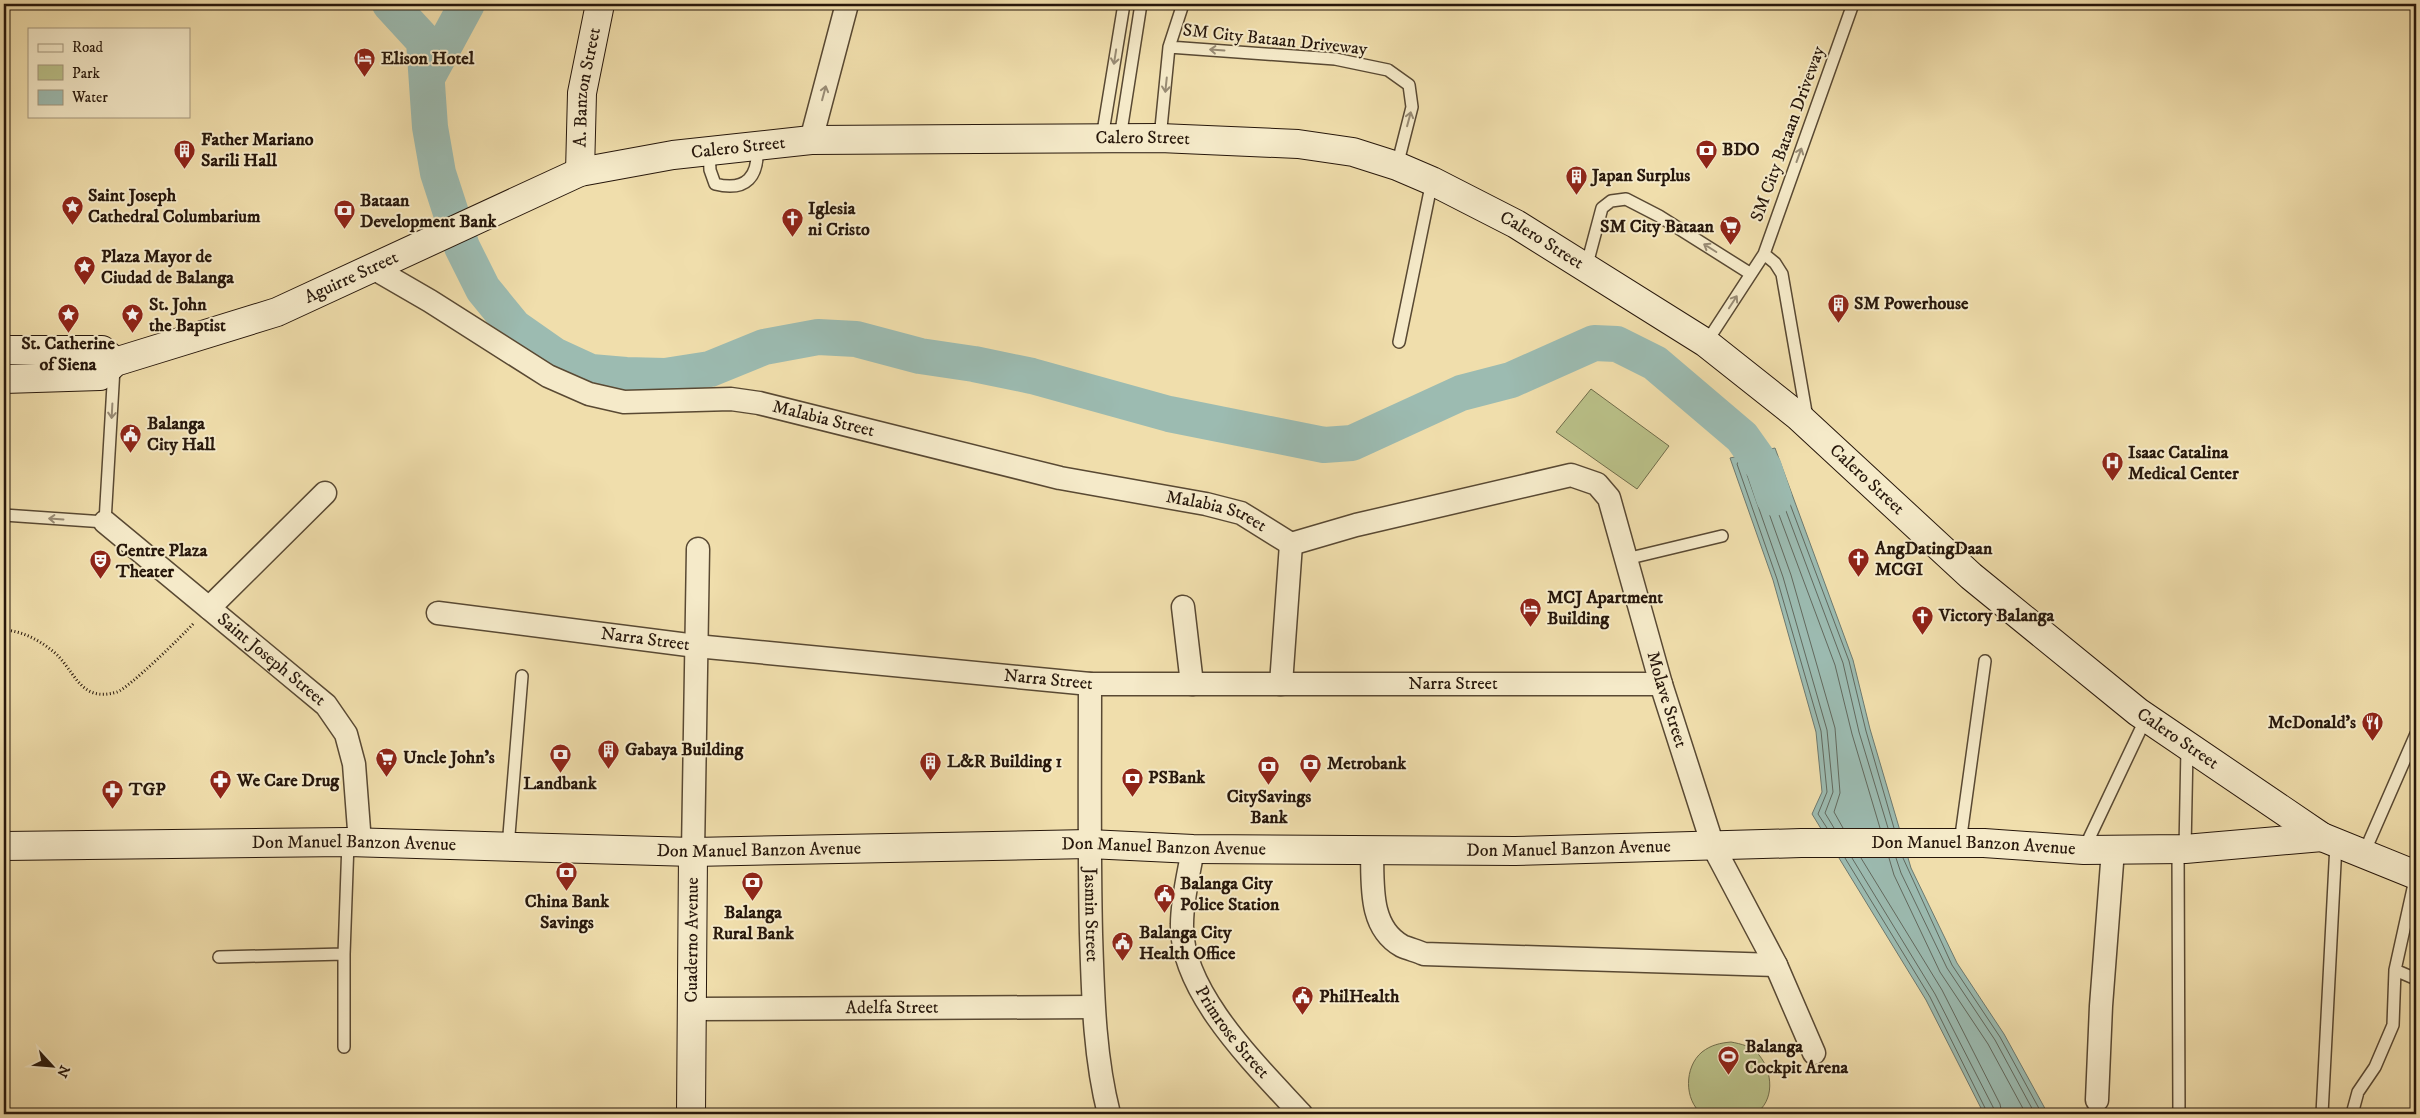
<svg xmlns="http://www.w3.org/2000/svg" width="2420" height="1118" font-family="'IM FELL DW Pica',serif">
<style>
.green{fill:#bac189;stroke:#706c4a}
.water{fill:#9cbbb1;stroke:#6d796f}
.lines{fill:none;stroke-linecap:round;stroke-linejoin:round}
.shore{stroke:#62695e;stroke-width:1}
.river{stroke:#9cbbb1;stroke-width:36}
.lane-casing{stroke:#594933;stroke-width:14}
.street-casing{stroke:#594933;stroke-width:25}
.secondary-casing{stroke:#27170b;stroke-width:30}
.path{stroke:#27170b;stroke-width:3;stroke-dasharray:1 2.5;stroke-linecap:butt}
.lane{stroke:#f5eac9;stroke-width:11}
.street{stroke:#f5eac9;stroke-width:22}
.secondary{stroke:#f5eac9;stroke-width:28}
.oneway{stroke:#988b74}
.labels{text-anchor:middle;dominant-baseline:central;stroke-width:4;stroke-linejoin:round;paint-order:stroke}
.street-label{font-size:18px;fill:#27170b;stroke:#f5eac9}
.poi-label{font-size:18px;font-weight:bold;fill:#27170b;stroke:#f5eac9;text-anchor:start}
</style>
<rect width="100%" height="100%" fill="#f0deac"/>
<filter id="stains"><feTurbulence type="fractalNoise" baseFrequency=".004" numOctaves="4"/><feColorMatrix values="0 0 0 0 .2 0 0 0 0 .09 0 0 0 0 .02 0 0 0 .5 -.17"/></filter>
<radialGradient id="worn" r=".72"><stop offset=".6" stop-color="#630" stop-opacity="0"/><stop offset="1" stop-color="#630" stop-opacity=".3"/></radialGradient>
<path class="green" d="M1591 389 1669 446 1637 489 1556 432Z
M1731 1042C1741 1044 1752 1046 1759 1055 1773 1072 1775 1101 1755 1114H1702C1684 1100 1684 1067 1702 1052 1711 1045 1720 1043 1731 1042Z"/>
<path class="water" d="M1775 448 1853 660 1870 729 1911 868 1957 963 2004 1034 2048 1114H1984L1926 1000 1812 814 1822 792 1816 732 1773 580 1730 458Z"/>
<g class="lines">
<path class="shore" d="M1827 828 1818 814 1827 792 1821 731 1777 579 1737 464 1739 461 1769 455 1772 456 1849 661 1866 731 1894 828
M1834 828 1825 813 1833 792 1827 730 1783 577 1745 469 1747 465 1766 462 1768 463 1843 663 1859 732 1888 828
M1843 828 1834 812 1840 793 1835 728 1791 575 1755 474 1757 471 1763 472 1835 665 1852 734 1880 828
M1845 858 1930 997 1988 1114
M1852 858 1935 994 1993 1107 1995 1114
M1861 858 1942 990 2000 1104 2002 1114
M1889 858 1894 875 1940 972 1988 1044 2026 1114
M1896 858 1901 873 1947 968 1995 1040 2035 1114
M1903 858 1952 965 2000 1037 2042 1114"/>
<path class="river" d="M390 4 424 41 430 127 438 173 462 247 483 289 514 327 554 355 591 372 626 375 665 376 710 369 764 347 818 337 856 339 920 356 974 364 1032 376 1169 414 1324 445 1352 443 1461 393 1511 380 1594 343 1617 344 1655 363 1742 437 1764 468 1774 498
M428 76 467 4"/>
<defs>
<path id="lane" d="M1169 47 1335 59 1388 70 1409 85 1412 107 1397 166
M1102 138 1124 4
M1120 138 1141 4
M1160 138 1169 47 1183 4
M709 151 710 170 715 184C747 192 759 176 757 146
M1764 254 1775 263 1782 274 1807 418
M1586 268 1602 208 1611 201 1626 199 1659 216 1751 274
M1399 342 1432 181
M1706 343 1764 254 1853 4
M4 515 105 522 114 368
M1626 559 1722 536
M1960 843 1985 661
M508 847 522 676
M2084 849 2146 718
M2178 849 2179 1114
M2185 849 2187 748
M2364 853 2416 734
M219 957 344 954
M2395 970 2416 979
M344 1047V954L348 842
M2322 1114 2336 844
M2352 1114 2358 1092 2375 1067 2393 1025 2395 970 2416 875"/>
<g id="street">
<path d="M811 140 847 4"/>
<path id="s1" d="M373 268 430 301 548 376 589 394 624 402 731 399 759 403 1060 478 1206 504 1241 513 1291 544"/>
<path id="s2" d="M105 522 326 705 346 734 354 764 360 843"/>
<path id="s3" d="M1291 544 1356 525 1571 475 1597 484 1609 498 1661 684 1713 846 1776 965 1814 1053"/>
<path d="M1183 607 1192 684"/>
<path d="M209 608 325 493"/>
<path id="s4" d="M438 613 696 646 1090 684H1661"/>
<path id="s5" d="M1090 684C1090 767 1089 850 1091 934 1093 994 1094 1055 1109 1114"/>
<path d="M1281 684 1291 544"/>
<path id="s6" d="M1193 849C1189 873 1182 899 1182 924 1180 992 1257 1066 1301 1114"/>
<path d="M1372 850C1373 883 1368 927 1402 946 1409 949 1417 951 1424 954L1776 965"/>
<path d="M693 852 698 549"/>
<path id="s7" d="M692 1009 1093 1007"/>
<path d="M2097 1100 2101 1006 2113 850"/>
</g>
<g id="secondary">
<path id="s8" d="M580 172 582 93 600 4"/>
<path d="M4 350H102L115 362"/>
<path id="s9" d="M4 379 100 376 115 362 277 312 580 172 673 155 811 140 1160 138 1298 144 1353 152 1397 166 1432 181 1516 224 1706 343 1798 416 1971 576 2138 712 2322 837 2416 875"/>
<path id="s10" d="M4 846 348 842 693 852 1089 844 1193 849 1515 851 1801 843H1984L2084 850 2185 849 2322 837"/>
<path id="s11" d="M691 1114 693 852"/>
</g>
</defs>
<use href="#lane" class="lane-casing"/>
<use href="#street" class="street-casing"/>
<use href="#secondary" class="secondary-casing"/>
<path class="path" d="M4 630C23 631 41 641 55 653 76 672 80 703 117 692 129 688 183 635 194 623"/>
<use href="#lane" class="lane"/>
<use href="#street" class="street"/>
<use href="#secondary" class="secondary"/>
</g>
<defs><path id="oneway-shaft" d="M-6 0H5M1.5-3L5.5 0L1.5 3" fill="none" stroke-width="1.6" stroke-linecap="round" stroke-linejoin="round" transform="scale(1.25)"/></defs>
<g class="oneway">
<use href="#oneway-shaft" transform="translate(1217 50) rotate(-176)"/>
<use href="#oneway-shaft" transform="translate(1115 57) rotate(99)"/>
<use href="#oneway-shaft" transform="translate(1166 85) rotate(96)"/>
<use href="#oneway-shaft" transform="translate(824 93) rotate(-75)"/>
<use href="#oneway-shaft" transform="translate(1409 119) rotate(-75)"/>
<use href="#oneway-shaft" transform="translate(1799 155) rotate(-70)"/>
<use href="#oneway-shaft" transform="translate(1710 248) rotate(-148)"/>
<use href="#oneway-shaft" transform="translate(1733 302) rotate(-57)"/>
<use href="#oneway-shaft" transform="translate(112 411) rotate(93)"/>
<use href="#oneway-shaft" transform="translate(56 519) rotate(-176)"/>
</g>
<defs>
<symbol id="hotel-pin" viewBox="-11 -11 22 30"><path d="M0 17L-7.5 6A9.5 9.5 0 1 1 7.5 6Z" fill="#8f2418" stroke="#f5eac9"/><path d="M-6-4.5h1.5V1H6V5H4.5V3h-9V5H-6ZM-4 0a1.8 1.8 0 1 1 3.6 0ZM.5 0V-2.5h3Q6-2.5 6 0Z" fill="#fff"/></symbol>
<symbol id="building-pin" viewBox="-11 -11 22 30"><path d="M0 17L-7.5 6A9.5 9.5 0 1 1 7.5 6Z" fill="#8f2418" stroke="#f5eac9"/><path d="M-4-6H4V6H1V3H-1V6H-4ZM-2.5-4.3h1.7v1.8h-1.7ZM.8-4.3h1.7v1.8H.8ZM-2.5-1h1.7V.8h-1.7ZM.8-1h1.7V.8H.8Z" fill="#fff"/></symbol>
<symbol id="bank-pin" viewBox="-11 -11 22 30"><path d="M0 17L-7.5 6A9.5 9.5 0 1 1 7.5 6Z" fill="#8f2418" stroke="#f5eac9"/><path d="M-6-4H6V4H-6ZM0-2.3a2.3 2.3 0 1 0 0 4.6a2.3 2.3 0 1 0 0-4.6Z" fill="#fff"/></symbol>
<symbol id="sight-pin" viewBox="-11 -11 22 30"><path d="M0 17L-7.5 6A9.5 9.5 0 1 1 7.5 6Z" fill="#8f2418" stroke="#f5eac9"/><path d="M0-6L1.8-2.2L6-1.7L2.9 1.2L3.7 5.4L0 3.3L-3.7 5.4L-2.9 1.2L-6-1.7L-1.8-2.2Z" fill="#fff"/></symbol>
<symbol id="church-pin" viewBox="-11 -11 22 30"><path d="M0 17L-7.5 6A9.5 9.5 0 1 1 7.5 6Z" fill="#8f2418" stroke="#f5eac9"/><path d="M-1.2-6h2.4v3.5h3.3v2.4h-3.3V6h-2.4V-.1h-3.3v-2.4h3.3Z" fill="#fff"/></symbol>
<symbol id="supermarket-pin" viewBox="-11 -11 22 30"><path d="M0 17L-7.5 6A9.5 9.5 0 1 1 7.5 6Z" fill="#8f2418" stroke="#f5eac9"/><path d="M-6-5.5h2.5l.6 2H6L4.5 2H-2.5L-4.4-4H-6ZM-1.5 3.2a1.3 1.3 0 1 0 .1 0ZM3 3.2a1.3 1.3 0 1 0 .1 0Z" fill="#fff"/></symbol>
<symbol id="civic-pin" viewBox="-11 -11 22 30"><path d="M0 17L-7.5 6A9.5 9.5 0 1 1 7.5 6Z" fill="#8f2418" stroke="#f5eac9"/><path d="M-.6-6.5H3V-4.5H.6V-3L4-1V1h2V6H-6V1h2V-1L-.6-3ZM-1.2 2.5V6h2.4V2.5Z" fill="#fff"/></symbol>
<symbol id="hospital-pin" viewBox="-11 -11 22 30"><path d="M0 17L-7.5 6A9.5 9.5 0 1 1 7.5 6Z" fill="#8f2418" stroke="#f5eac9"/><path d="M-5-5h3v3.5h4V-5h3V5h-3V1.5h-4V5h-3Z" fill="#fff"/></symbol>
<symbol id="theatre-pin" viewBox="-11 -11 22 30"><path d="M0 17L-7.5 6A9.5 9.5 0 1 1 7.5 6Z" fill="#8f2418" stroke="#f5eac9"/><path d="M-5-5.5Q0-4 5-5.5V0Q5 5 0 6Q-5 5-5 0ZM-3.3-2.5H-1v1.5H-3.3ZM1-2.5H3.3v1.5H1ZM-2.8 1Q0 5.5 2.8 1Z" fill="#fff"/></symbol>
<symbol id="restaurant-pin" viewBox="-11 -11 22 30"><path d="M0 17L-7.5 6A9.5 9.5 0 1 1 7.5 6Z" fill="#8f2418" stroke="#f5eac9"/><path d="M-5-6h1v4h1v-4h1v4h1v-4h1v5L-1.5 .5V6h-2V.5L-5-1ZM5-6V6H3V1.5H1.5Q1.5-4 5-6Z" fill="#fff"/></symbol>
<symbol id="pharmacy-pin" viewBox="-11 -11 22 30"><path d="M0 17L-7.5 6A9.5 9.5 0 1 1 7.5 6Z" fill="#8f2418" stroke="#f5eac9"/><path d="M-2-6h4v4h4v4h-4v4h-4v-4h-4v-4h4Z" fill="#fff"/></symbol>
<symbol id="stadium-pin" viewBox="-11 -11 22 30"><path d="M0 17L-7.5 6A9.5 9.5 0 1 1 7.5 6Z" fill="#8f2418" stroke="#f5eac9"/><path d="M0-5a6.5 5 0 1 0 0 10a6.5 5 0 1 0 0-10ZM-3.5-1.8h7v3.6h-7Z" fill="#fff"/></symbol>
</defs>
<g fill-rule="evenodd">
<use href="#hotel-pin" x="352" y="46" width="25" height="34"/>
<use href="#building-pin" x="172" y="138" width="25" height="34"/>
<use href="#bank-pin" x="1694" y="138" width="25" height="34"/>
<use href="#building-pin" x="1564" y="164" width="25" height="34"/>
<use href="#sight-pin" x="60" y="194" width="25" height="34"/>
<use href="#bank-pin" x="332" y="198" width="25" height="34"/>
<use href="#church-pin" x="780" y="206" width="25" height="34"/>
<use href="#supermarket-pin" x="1718" y="214" width="25" height="34"/>
<use href="#sight-pin" x="72" y="254" width="25" height="34"/>
<use href="#building-pin" x="1826" y="292" width="25" height="34"/>
<use href="#sight-pin" x="56" y="302" width="25" height="34"/>
<use href="#sight-pin" x="120" y="302" width="25" height="34"/>
<use href="#civic-pin" x="118" y="422" width="25" height="34"/>
<use href="#hospital-pin" x="2100" y="450" width="25" height="34"/>
<use href="#church-pin" x="1846" y="546" width="25" height="34"/>
<use href="#theatre-pin" x="88" y="548" width="25" height="34"/>
<use href="#hotel-pin" x="1518" y="596" width="25" height="34"/>
<use href="#church-pin" x="1910" y="604" width="25" height="34"/>
<use href="#restaurant-pin" x="2360" y="710" width="25" height="34"/>
<use href="#building-pin" x="596" y="738" width="25" height="34"/>
<use href="#bank-pin" x="548" y="742" width="25" height="34"/>
<use href="#supermarket-pin" x="374" y="746" width="25" height="34"/>
<use href="#building-pin" x="918" y="750" width="25" height="34"/>
<use href="#bank-pin" x="1298" y="752" width="25" height="34"/>
<use href="#bank-pin" x="1256" y="754" width="25" height="34"/>
<use href="#bank-pin" x="1120" y="766" width="25" height="34"/>
<use href="#pharmacy-pin" x="208" y="768" width="25" height="34"/>
<use href="#pharmacy-pin" x="100" y="778" width="25" height="34"/>
<use href="#bank-pin" x="554" y="860" width="25" height="34"/>
<use href="#bank-pin" x="740" y="870" width="25" height="34"/>
<use href="#civic-pin" x="1152" y="882" width="25" height="34"/>
<use href="#civic-pin" x="1110" y="930" width="25" height="34"/>
<use href="#civic-pin" x="1290" y="984" width="25" height="34"/>
<use href="#stadium-pin" x="1716" y="1044" width="25" height="34"/>
</g>
<g class="labels">
<g class="street-label">
<text transform="translate(1275 40) rotate(6)">SM City Bataan Driveway</text>
<text stroke="none"><textPath href="#s8" startOffset="85">A. Banzon Street</textPath></text>
<text transform="translate(1788 134) rotate(-70)">SM City Bataan Driveway</text>
<text stroke="none"><textPath href="#s9" startOffset="1185">Calero Street</textPath></text>
<text stroke="none"><textPath href="#s9" startOffset="780">Calero Street</textPath></text>
<text stroke="none"><textPath href="#s9" startOffset="1605">Calero Street</textPath></text>
<text stroke="none"><textPath href="#s9" startOffset="368">Aguirre Street</textPath></text>
<text stroke="none"><textPath href="#s1" startOffset="488">Malabia Street</textPath></text>
<text stroke="none"><textPath href="#s9" startOffset="2010">Calero Street</textPath></text>
<text stroke="none"><textPath href="#s1" startOffset="892">Malabia Street</textPath></text>
<text stroke="none"><textPath href="#s4" startOffset="209">Narra Street</textPath></text>
<text stroke="none"><textPath href="#s2" startOffset="216">Saint Joseph Street</textPath></text>
<text stroke="none"><textPath href="#s4" startOffset="614">Narra Street</textPath></text>
<text stroke="none"><textPath href="#s4" startOffset="1019">Narra Street</textPath></text>
<text stroke="none"><textPath href="#s3" startOffset="544">Molave Street</textPath></text>
<text stroke="none"><textPath href="#s9" startOffset="2415">Calero Street</textPath></text>
<text stroke="none"><textPath href="#s10" startOffset="350">Don Manuel Banzon Avenue</textPath></text>
<text stroke="none"><textPath href="#s10" startOffset="1160">Don Manuel Banzon Avenue</textPath></text>
<text stroke="none"><textPath href="#s10" startOffset="1970">Don Manuel Banzon Avenue</textPath></text>
<text stroke="none"><textPath href="#s10" startOffset="1565">Don Manuel Banzon Avenue</textPath></text>
<text stroke="none"><textPath href="#s10" startOffset="755">Don Manuel Banzon Avenue</textPath></text>
<text stroke="none"><textPath href="#s5" startOffset="231">Jasmin Street</textPath></text>
<text stroke="none"><textPath href="#s11" startOffset="174">Cuaderno Avenue</textPath></text>
<text stroke="none"><textPath href="#s7" startOffset="200">Adelfa Street</textPath></text>
<text stroke="none"><textPath href="#s6" startOffset="198">Primrose Street</textPath></text>
</g>
<g class="poi-label">
<text x="381" y="59">Elison Hotel</text>
<text x="201" y="140">Father Mariano<tspan x="201" dy="21">Sarili Hall</tspan></text>
<text x="1722" y="150">BDO</text>
<text x="1592" y="176">Japan Surplus</text>
<text x="88" y="196">Saint Joseph<tspan x="88" dy="21">Cathedral Columbarium</tspan></text>
<text x="360" y="201">Bataan<tspan x="360" dy="21">Development Bank</tspan></text>
<text x="808" y="209">Iglesia<tspan x="808" dy="21">ni Cristo</tspan></text>
<text x="1714" y="227" text-anchor="end">SM City Bataan</text>
<text x="101" y="257">Plaza Mayor de<tspan x="101" dy="21">Ciudad de Balanga</tspan></text>
<text x="1854" y="304">SM Powerhouse</text>
<text x="149" y="305">St. John<tspan x="149" dy="21">the Baptist</tspan></text>
<text x="68" y="344" text-anchor="middle">St. Catherine<tspan x="68" dy="21">of Siena</tspan></text>
<text x="147" y="424">Balanga<tspan x="147" dy="21">City Hall</tspan></text>
<text x="2128" y="453">Isaac Catalina<tspan x="2128" dy="21">Medical Center</tspan></text>
<text x="1875" y="549">AngDatingDaan<tspan x="1875" dy="21">MCGI</tspan></text>
<text x="116" y="551">Centre Plaza<tspan x="116" dy="21">Theater</tspan></text>
<text x="1547" y="598">MCJ Apartment<tspan x="1547" dy="21">Building</tspan></text>
<text x="1939" y="616">Victory Balanga</text>
<text x="2356" y="723" text-anchor="end">McDonald's</text>
<text x="625" y="750">Gabaya Building</text>
<text x="403" y="758">Uncle John's</text>
<text x="947" y="762">L&amp;R Building 1</text>
<text x="1327" y="764">Metrobank</text>
<text x="1148" y="778">PSBank</text>
<text x="237" y="781">We Care Drug</text>
<text x="560" y="784" text-anchor="middle">Landbank</text>
<text x="129" y="790">TGP</text>
<text x="1269" y="797" text-anchor="middle">CitySavings<tspan x="1269" dy="21">Bank</tspan></text>
<text x="1180" y="884">Balanga City<tspan x="1180" dy="21">Police Station</tspan></text>
<text x="567" y="902" text-anchor="middle">China Bank<tspan x="567" dy="21">Savings</tspan></text>
<text x="753" y="913" text-anchor="middle">Balanga<tspan x="753" dy="21">Rural Bank</tspan></text>
<text x="1139" y="933">Balanga City<tspan x="1139" dy="21">Health Office</tspan></text>
<text x="1319" y="997">PhilHealth</text>
<text x="1745" y="1047">Balanga<tspan x="1745" dy="21">Cockpit Arena</tspan></text>
</g>
</g>
<rect width="2420" height="1118" fill="none" stroke="#f0deac" stroke-width="20"/>
<rect x="5" y="5" width="2410" height="1108" fill="none" stroke="#27170b" stroke-width="2.5"/>
<rect x="10" y="10" width="2400" height="1098" fill="none" stroke="#27170b"/>
<rect x="28" y="28" width="162" height="90" fill="#f5eac9" stroke="#a3967d"/>
<rect x="38" y="44" width="25" height="8" fill="#f5eac9" stroke="#a3967d"/>
<text x="72" y="52" font-size="15" fill="#27170b">Road</text>
<rect x="38" y="65" width="25" height="15" fill="#bac189" stroke="#a3967d"/>
<text x="72" y="78" font-size="15" fill="#27170b">Park</text>
<rect x="38" y="90" width="25" height="15" fill="#9cbbb1" stroke="#a3967d"/>
<text x="72" y="102" font-size="15" fill="#27170b">Water</text>
<g transform="translate(52 1066) rotate(116)" stroke="#f5eac9" stroke-width="4" paint-order="stroke">
<path d="M0-4L9 19L0 12L-9 19Z" fill="#27170b"/>
<text y="-8" font-size="14" font-weight="bold" text-anchor="middle" fill="#27170b">N</text>
</g>
<rect width="100%" height="100%" filter="url(#stains)"/>
<rect width="100%" height="100%" fill="url(#worn)"/>
</svg>
